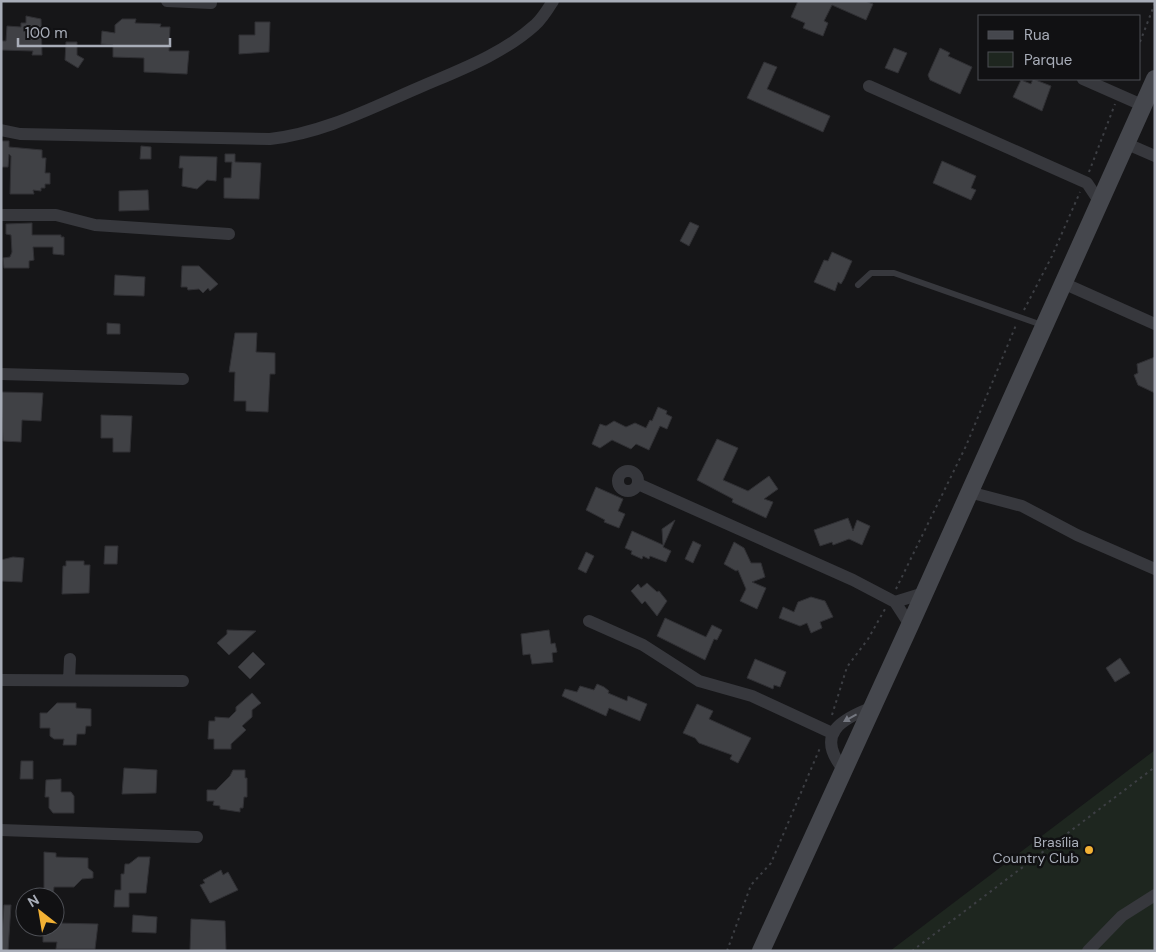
<svg xmlns="http://www.w3.org/2000/svg" width="1156" height="952" font-family="'DM Sans',sans-serif">
<style>
.green{fill:#1e261f}
.building{fill:#404145;stroke:#303034}
.lines{fill:none;stroke-linecap:round;stroke-linejoin:round}
.path{stroke:#3d3f44;stroke-width:2;stroke-dasharray:2.5 4;stroke-linecap:butt}
.lane{stroke:#37383d;stroke-width:6}
.street{stroke:#37383d;stroke-width:12}
.secondary{stroke:#45474d;stroke-width:18}
.oneway{fill:#757881}
.poi-dot{fill:#f2b134;stroke:#111113;stroke-width:2}
.labels{text-anchor:middle;dominant-baseline:central;stroke-width:5;stroke-linejoin:round;paint-order:stroke}
.poi-label{font-size:14px;fill:#a8adb8;stroke:#111113;text-anchor:end}
</style>
<rect width="100%" height="100%" fill="#161618"/>
<path class="green" d="M1155 750V951H890Z"/>
<path class="building" d="M798 1H865L873 4 866 20 832 5 824 21 828 23 823 36 803 28 805 23 791 17Z
M26 16 41 19 42 55H32L33 51 1 50V41H6L7 26 21 27V23H26Z
M122 19H136L135 23 161 24 160 27H170L169 51H189L187 74 144 72V58L113 57V45L101 44 102 31 115 33V25Z
M255 22H270L269 52 239 54V35H255Z
M66 42H77V55L84 59 78 68 65 60Z
M894 48 907 53 898 73 885 68Z
M940 48 950 53 948 56 972 67 960 94 930 80 928 75Z
M764 62 777 67 767 89 830 116 823 132 747 98Z
M1033 79 1051 86 1042 111 1013 97 1021 80 1031 84Z
M1 141H9V147L42 150V158H46L45 173H50V184H45V188H41V191L33 190 34 194H10L11 156 9 154 8 167H1Z
M141 146 151 147V159H140Z
M225 154H235V162L261 163 259 199 224 198V178H231L232 162H225Z
M180 156 217 157 216 181 207 180 197 189 182 186 183 168H179Z
M942 161 976 176 971 188 976 190 971 200 933 183Z
M148 190 149 210 119 211V191Z
M690 222 699 226 689 246 680 241Z
M32 223V235H61V237H64V255L53 254V247H33L34 260 29 261V268H4L3 258 10 257 12 252 11 235 6 234V224Z
M832 252 852 261 844 279 841 284 838 282 835 291 814 282 824 260 828 261Z
M182 266H199L218 284 210 291 208 288 203 293 199 289 188 290 187 287H181Z
M115 275 145 277 144 296 114 295Z
M107 323 120 324V334H107Z
M235 333H257L256 352 275 353V374H270L268 412 246 411V401H234L235 372H229Z
M1155 357V393L1138 385 1134 375 1138 373 1137 364Z
M1 392 43 393 41 421 22 420 21 442 3 441Z
M658 407 667 411 666 414 672 417 667 429 660 426 649 450 636 444 631 449 612 440 600 448 592 444 600 424 606 426 614 421 626 427 635 423 646 428 650 420 652 421Z
M101 415 132 416 130 452H113V438H101Z
M717 439 738 448 723 480 748 491 769 476 778 489 764 499 773 502 766 518 732 502 733 499 697 480Z
M596 487 623 499 618 511 625 514 619 528 604 522 605 520 586 510Z
M848 518 853 531 857 520 870 526 862 545 849 539 833 545 832 542 820 546 814 530Z
M675 520 663 547 671 551 666 562 650 556 649 559 643 556 642 559 631 554 632 551 625 548 632 531 663 545 662 529Z
M693 541 701 545 693 563 685 559Z
M734 542 744 548 751 563H761L765 577 752 582 766 588 757 609 740 601 746 589 738 570 736 571 724 564Z
M105 546H118L117 564H104Z
M586 552 594 556 586 573 578 569Z
M13 557 24 558 22 582 1 581V560Z
M66 561H84V565H90L89 593 62 594 63 566H66Z
M647 583 657 592 659 591 667 601 657 616 645 601 642 604 631 591 638 584 641 588Z
M811 597 825 601 833 617 820 622 822 628 811 633 807 623 800 626 779 618 783 607 794 612 798 602Z
M665 618 706 637 712 625 722 630 717 640 714 639 705 660 657 636Z
M227 630 256 631 229 655 217 643 227 634Z
M549 630 551 644 555 643 557 652 552 653 553 662 532 664 530 654 523 655 521 634Z
M253 652 265 664 250 679 238 667Z
M1120 658 1130 673 1115 682 1106 668Z
M755 659 786 672 780 687 774 685 773 689 747 678Z
M597 684 604 687 609 691 608 693 627 701 628 696 647 704 640 721 609 708 606 716 562 696 565 689 577 692 580 686 594 690Z
M252 693 261 703 252 710V717L242 726 246 730 231 744V749H214V739H208L209 721H215V717L229 718 236 711V707Z
M57 703H76V708L91 709V726H86L85 734H77L76 745H63L64 739H54L50 736V728H40V713H47Z
M697 704 713 711 709 719 751 738 738 763 730 759 732 755 699 743 695 738 683 733Z
M21 761H33V779H20Z
M124 768 157 770 156 793 122 794Z
M233 770H245V778H247V797H244L243 808H240V812L220 809V806L213 805 214 801H207V790H216L230 776Z
M61 779V792H71L74 796V813H53L49 808V797H45L46 780Z
M44 852 56 853V857L88 858V868L93 872V878L82 879 74 887H54L53 897H44Z
M138 857H150L146 893H129V907H114L115 890H121V874H124L125 864H129Z
M221 870 223 875 228 872 238 890 210 903 200 885 205 883 203 880Z
M4 905H11L8 951H1Z
M133 915 157 917 156 933 132 932Z
M191 919 225 921 226 951 190 950Z
M55 923 98 924 95 949H56L57 942H43V927H55Z"/>
<g class="lines">
<path class="path" d="M1140 42 1155 3
M1089 172 1115 104
M1024 310 1052 256 1080 192
M896 589 966 446 1016 325
M832 715 847 667 868 639 885 609
M727 951 751 885 771 863 820 748
M912 951 1155 767"/>
<path class="lane" d="M858 285 871 273H894L1042 325"/>
<path class="street" d="M167 1 211 3
M1083 79 1142 105
M869 86 1087 183 1099 201
M1 130 20 134 270 139C323 133 369 109 418 88 457 71 502 55 535 25 542 19 548 9 553 1
M1125 143 1155 156
M1 215H56L95 225 229 234
M1063 283 1155 324
M1 374 183 379
M618 481a10 10 0 1 1 20 0a10 10 0 1 1-20 0Z
M638 484 853 580 895 602 910 625
M969 492 1022 506 1077 535 1155 569
M895 602 924 593
M589 621 643 645 699 681 752 696 832 733
M1 680 183 681
M69 680 70 659
M843 769C815 734 841 719 873 707
M1 830 197 837
M1088 951 1122 916 1155 895"/>
<path class="secondary" d="M761 951 910 625 1155 79"/>
</g>
<defs><path id="oneway-solid" d="M-6-.8H1V-3.2L6.5 0L1 3.2V.8H-6Z" transform="scale(1.25)"/></defs>
<use class="oneway" href="#oneway-solid" transform="translate(850 718) rotate(151)"/>
<circle class="poi-dot" cx="1089" cy="850" r="5"/>
<g class="labels">
<g class="poi-label">
<text x="1079" y="842">Brasília<tspan x="1079" dy="16">Country Club</tspan></text>
</g>
</g>
<rect width="1156" height="952" fill="none" stroke="#a8adb8" stroke-width="5"/>
<rect x="978" y="15" width="162" height="65" fill="#111113" stroke="#4d4f55"/>
<rect x="988" y="31" width="25" height="8" fill="#45474d" stroke="#4d4f55"/>
<text x="1024" y="40" font-size="15" fill="#a8adb8">Rua</text>
<rect x="988" y="52" width="25" height="15" fill="#1e261f" stroke="#4d4f55"/>
<text x="1024" y="65" font-size="15" fill="#a8adb8">Parque</text>
<g transform="translate(40 912) rotate(329)"><circle r="24" fill="#111113" stroke="#4d4f55"/>
<path d="M0-4L9 19L0 12L-9 19Z" fill="#f2b134"/>
<text y="-8" font-size="14" font-weight="bold" text-anchor="middle" fill="#a8adb8">N</text>
</g>
<path d="M18 38v8h152v-8" fill="none" stroke="#a8adb8" stroke-width="2.5"/>
<text x="25" y="38" font-size="15" fill="#a8adb8" stroke="#111113" stroke-width="4" paint-order="stroke">100 m</text>
</svg>
